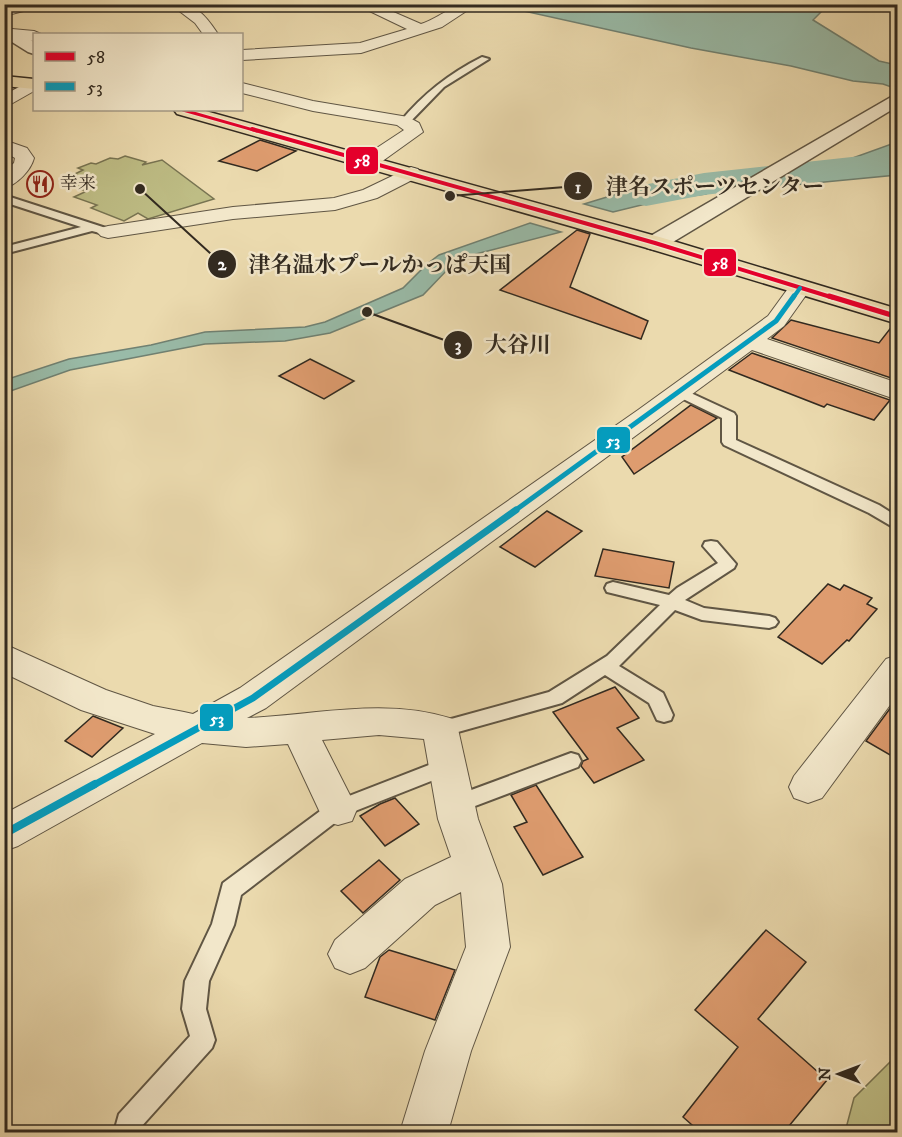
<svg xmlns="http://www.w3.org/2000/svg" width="902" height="1137" font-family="'IM FELL DW Pica','Noto Serif JP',serif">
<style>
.green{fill:#bebd85;stroke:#787452;stroke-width:1.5}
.water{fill:#99bba8;stroke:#708172;stroke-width:1.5}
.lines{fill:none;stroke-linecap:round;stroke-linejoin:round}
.river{fill:#99bba8;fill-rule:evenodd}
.building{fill:#de9c6f;stroke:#322a20;stroke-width:1.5}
.service-casing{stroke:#605644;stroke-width:4}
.minor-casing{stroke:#605644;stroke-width:2}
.tertiary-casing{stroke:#605644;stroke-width:3}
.trunk-casing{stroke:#322a20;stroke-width:3}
.service{fill:#f2e7ca;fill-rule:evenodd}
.minor{fill:#f2e7ca;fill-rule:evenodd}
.tertiary{fill:#f2e7ca;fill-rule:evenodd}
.trunk{fill:#ebdaae;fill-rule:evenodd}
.bus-1-far2-casing{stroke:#f2e7ca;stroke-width:5}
.bus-1-far1-casing{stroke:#f2e7ca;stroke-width:7}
.bus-1-casing{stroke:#f2e7ca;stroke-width:9}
.bus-2-far3-casing{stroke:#f2e7ca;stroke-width:7}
.bus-2-far2-casing{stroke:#f2e7ca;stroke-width:9}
.bus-2-far1-casing{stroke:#f2e7ca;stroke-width:11}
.bus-2-casing{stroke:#f2e7ca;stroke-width:13}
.bus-1-far2{stroke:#e4002b;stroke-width:3}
.bus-1-far1{stroke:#e4002b;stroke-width:4}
.bus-1{stroke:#e4002b;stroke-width:5}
.bus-2-far3{stroke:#059cbd;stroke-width:4}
.bus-2-far2{stroke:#059cbd;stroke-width:5}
.bus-2-far1{stroke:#059cbd;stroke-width:7}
.bus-2{stroke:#059cbd;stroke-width:8}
.labels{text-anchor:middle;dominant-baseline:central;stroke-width:5;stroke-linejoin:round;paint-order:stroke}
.far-poi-label{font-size:18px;fill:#322a20;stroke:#f2e7ca;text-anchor:start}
.leader{fill:none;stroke:#322a20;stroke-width:2}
.callout-dot{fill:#322a20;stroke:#f2e7ca;stroke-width:2}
.mark-label{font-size:18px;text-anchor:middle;font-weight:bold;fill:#fff}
.callout-label{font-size:22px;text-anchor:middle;font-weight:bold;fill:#322a20;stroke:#f2e7ca;stroke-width:5;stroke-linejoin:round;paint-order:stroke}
.line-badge{stroke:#f2e7ca;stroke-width:2}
.badge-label{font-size:16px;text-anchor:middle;font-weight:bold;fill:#fff}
</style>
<rect width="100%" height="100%" fill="#ebdaae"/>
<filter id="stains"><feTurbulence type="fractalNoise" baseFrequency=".00333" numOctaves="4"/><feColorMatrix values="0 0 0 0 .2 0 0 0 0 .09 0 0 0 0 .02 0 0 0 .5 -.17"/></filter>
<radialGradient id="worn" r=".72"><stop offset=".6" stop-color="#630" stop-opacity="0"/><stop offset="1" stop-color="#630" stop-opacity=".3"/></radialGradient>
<path class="green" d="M125 156 146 162 142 165 162 160 214 199 148 219 138 213 124 221 91 208 97 205 74 197 87 191 72 187 84 181 71 176 83 170 78 168 91 163 96 164 110 158 118 159Z
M897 1055V1132H845L854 1098Z"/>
<path class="water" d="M497 5H828L813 20 879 61 897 65V89L883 84 853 81 791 66 691 48Z
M897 142V175L794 185 795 174 813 163 850 159Z
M726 173 723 185 706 194 662 200 613 212 584 204 630 190Z
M530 223 561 232 476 254 448 269 423 295 330 333 285 341 205 344 70 370 5 393V380L69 359 151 345 205 332 305 327 325 322 403 288 427 264 439 255Z"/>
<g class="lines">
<path class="river" d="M898 152V172L704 195 646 206 633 203 628 195 633 187 704 173Z"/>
</g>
<path class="building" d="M260 140 296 151 257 171 219 161Z
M577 230 590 234 570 287 648 321 641 339 500 290Z
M791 320 879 343 893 325 897 326V380L772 338Z
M752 353 890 400 874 420 827 404 824 407 729 370Z
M310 359 354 381 324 399 279 376Z
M691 405 717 418 634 474 622 457Z
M547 511 582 531 535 567 500 547Z
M603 549 674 562 669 588 595 576Z
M828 584 840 590 844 585 872 598 867 604 877 609 849 641 847 640 822 664 778 637Z
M615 687 639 718 617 728 644 760 594 783 581 766 583 761 588 759 553 712Z
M897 699V759L866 741Z
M93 716 123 728 92 757 65 741Z
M536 785 583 857 543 875 514 827 527 822 511 795Z
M395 798 419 824 385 846 360 816 380 804Z
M379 860 400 880 363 913 341 891Z
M766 930 806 962 758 1019 827 1080 784 1132H700L683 1117 738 1047 695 1010Z
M389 950 455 970 435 1020 365 997 380 957Z"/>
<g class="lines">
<defs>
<path id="service" d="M482 57 489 59 444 87 408 124H402L400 122C423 94 450 73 482 57Z
M4 195 112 230 114 232 108 235 92 231 4 254V247L81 227 4 202Z
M680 388 734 413 736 416V440L879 505 898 517V530L869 513 724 445 722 442V418L675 395 673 392Z
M711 541 717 542 736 564 734 568 685 600 704 608 769 616 775 618 778 622 775 626 769 628 702 620 675 610 619 666 663 693 673 715 671 720 664 722 657 720 649 703 605 675 562 703 440 737 433 734 430 729 433 724 549 692 607 656 660 605 607 592 605 588 607 584 613 582 669 595 677 588 718 563 703 546 705 542Z
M571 753 578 755 581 761 578 767 454 814 447 811 444 805 447 799Z
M447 758 454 760 457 766 454 772 345 815 241 895 234 925 209 981 206 1009 215 1040 212 1048 140 1128V1132H114L119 1114 190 1036 182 1009 185 981 212 924 223 883 331 803Z"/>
<path id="minor" d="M16 4H41L39 7 4 16V7Z
M170 4C196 4 204 13 218 34H203L195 23Z
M355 4H375L421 24C439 19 456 0 474 6L442 27 361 53 242 60V50L360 43 407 29Z
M12 29 34 31 41 34H34V41L13 39 4 41V32Z
M34 79V91L4 108V95Z
M242 83 313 101 408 117 419 123 423 132 377 165H363L360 161 363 157 404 130 397 125 313 111 242 93Z
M4 140 27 148 34 158C31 170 17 185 4 188V171L14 163 15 158 4 152Z
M411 167 418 169 421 173 418 177 377 198 335 210 233 219 108 238 101 236 97 232 101 228 108 226 233 207 334 198 363 190Z
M800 281 808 283 811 288 784 326 767 339 898 383V400L752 350 266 708 247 718C317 715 385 697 453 719L458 729 478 819 502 884 510 947 471 1051 448 1132H400L425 1051 466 947 461 892 435 905 365 968 350 974 335 968 328 954 335 940 405 879 451 857 438 819 424 739 379 735 322 740 357 809 352 821 338 825 324 821 288 744 246 747 202 743 18 846 4 851V814L155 734 81 710 4 673V644L106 690 153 706 184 712 193 714 240 688 638 410 768 316 792 283Z
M898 655V694L822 798 808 803 794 798 789 787 794 776 886 659Z"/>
<path id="tertiary" d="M4 25 34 42V54L28 52 4 37Z
M898 93V106L663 248 655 250 647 248 644 243 647 238Z"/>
<path id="trunk" d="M4 76 34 79V89L4 86Z
M174 110H202L663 238 898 309V324L647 248 177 114Z"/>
</defs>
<use href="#service" class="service-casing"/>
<use href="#minor" class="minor-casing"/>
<use href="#tertiary" class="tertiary-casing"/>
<use href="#trunk" class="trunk-casing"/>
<use href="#service" class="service"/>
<use href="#minor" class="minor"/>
<use href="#tertiary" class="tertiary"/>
<use href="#trunk" class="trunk"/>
<defs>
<path id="bus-1-far2" d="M183 110 257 131"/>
<path id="bus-1-far1" d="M252 129 655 243 834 298"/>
<path id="bus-1" d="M829 296 898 317"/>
<path id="bus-2-far3" d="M793 298 800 288"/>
<path id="bus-2-far2" d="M513 512 776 321 794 296"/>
<path id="bus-2-far1" d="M92 786 253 698 516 510"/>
<path id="bus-2" d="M4 834 95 784"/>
</defs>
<use href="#bus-1-far2" class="bus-1-far2-casing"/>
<use href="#bus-1-far1" class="bus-1-far1-casing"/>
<use href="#bus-1" class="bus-1-casing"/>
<use href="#bus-2-far3" class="bus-2-far3-casing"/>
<use href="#bus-2-far2" class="bus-2-far2-casing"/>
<use href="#bus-2-far1" class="bus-2-far1-casing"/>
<use href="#bus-2" class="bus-2-casing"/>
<use href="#bus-1-far2" class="bus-1-far2"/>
<use href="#bus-1-far1" class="bus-1-far1"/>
<use href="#bus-1" class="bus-1"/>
<use href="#bus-2-far3" class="bus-2-far3"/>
<use href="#bus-2-far2" class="bus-2-far2"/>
<use href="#bus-2-far1" class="bus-2-far1"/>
<use href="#bus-2" class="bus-2"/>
</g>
<defs>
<symbol id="restaurant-ring" viewBox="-11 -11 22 22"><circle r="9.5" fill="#f2e7ca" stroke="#8f2418" stroke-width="1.5"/><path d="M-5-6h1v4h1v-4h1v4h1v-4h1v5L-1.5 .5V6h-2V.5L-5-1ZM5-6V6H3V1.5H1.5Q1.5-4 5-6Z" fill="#8f2418"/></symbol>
</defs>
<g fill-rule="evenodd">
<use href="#restaurant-ring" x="25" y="169" width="30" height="30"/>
</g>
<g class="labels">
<g class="far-poi-label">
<text x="60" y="184">幸来</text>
</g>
</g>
<path class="leader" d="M450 196L578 186M140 189L222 264M367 312L458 345"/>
<g class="callout-dot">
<circle cx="450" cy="196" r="6"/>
<circle cx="140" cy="189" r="6"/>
<circle cx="367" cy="312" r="6"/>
<circle cx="578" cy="186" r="15"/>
<circle cx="222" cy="264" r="15"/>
<circle cx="458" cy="345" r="15"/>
</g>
<g class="mark-label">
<text x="578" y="193">1</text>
<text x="222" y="270">2</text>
<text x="458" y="351">3</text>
</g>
<g class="callout-label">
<text x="715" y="194">津名スポーツセンター</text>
<text x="380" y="272">津名温水プールかっぱ天国</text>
<text x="518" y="352">大谷川</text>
</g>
<g class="line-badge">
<rect x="345" y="146" width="34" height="29" rx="6" fill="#e4002b"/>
<rect x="703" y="248" width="34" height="29" rx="6" fill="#e4002b"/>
<rect x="596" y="426" width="35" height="28" rx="6" fill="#059cbd"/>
<rect x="199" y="703" width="35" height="29" rx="6" fill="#059cbd"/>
</g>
<g class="badge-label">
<text x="362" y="166">58</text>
<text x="720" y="269">58</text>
<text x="613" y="446">53</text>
<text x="217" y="724">53</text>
</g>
<rect width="902" height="1137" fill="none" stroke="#ebdaae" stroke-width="24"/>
<rect x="6" y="6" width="890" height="1125" fill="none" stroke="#322a20" stroke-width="3"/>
<rect x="12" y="12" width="878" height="1113" fill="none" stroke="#322a20" stroke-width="1.5"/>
<rect x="33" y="33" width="210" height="78" fill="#f2e7ca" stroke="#a59b86" stroke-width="1.5"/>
<rect x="45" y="52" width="30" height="9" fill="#e4002b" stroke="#a59b86" stroke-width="1.5"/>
<text x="87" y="63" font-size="18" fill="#322a20">58</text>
<rect x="45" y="82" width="30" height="9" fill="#059cbd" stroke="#a59b86" stroke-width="1.5"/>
<text x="87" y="93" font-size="18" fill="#322a20">53</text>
<g transform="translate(839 1074) rotate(270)" stroke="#f2e7ca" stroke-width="4.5" paint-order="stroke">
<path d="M0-4.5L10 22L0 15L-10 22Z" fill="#322a20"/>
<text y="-9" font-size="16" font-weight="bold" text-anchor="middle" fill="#322a20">N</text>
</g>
<rect width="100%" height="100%" filter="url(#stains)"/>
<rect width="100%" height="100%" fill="url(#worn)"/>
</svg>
